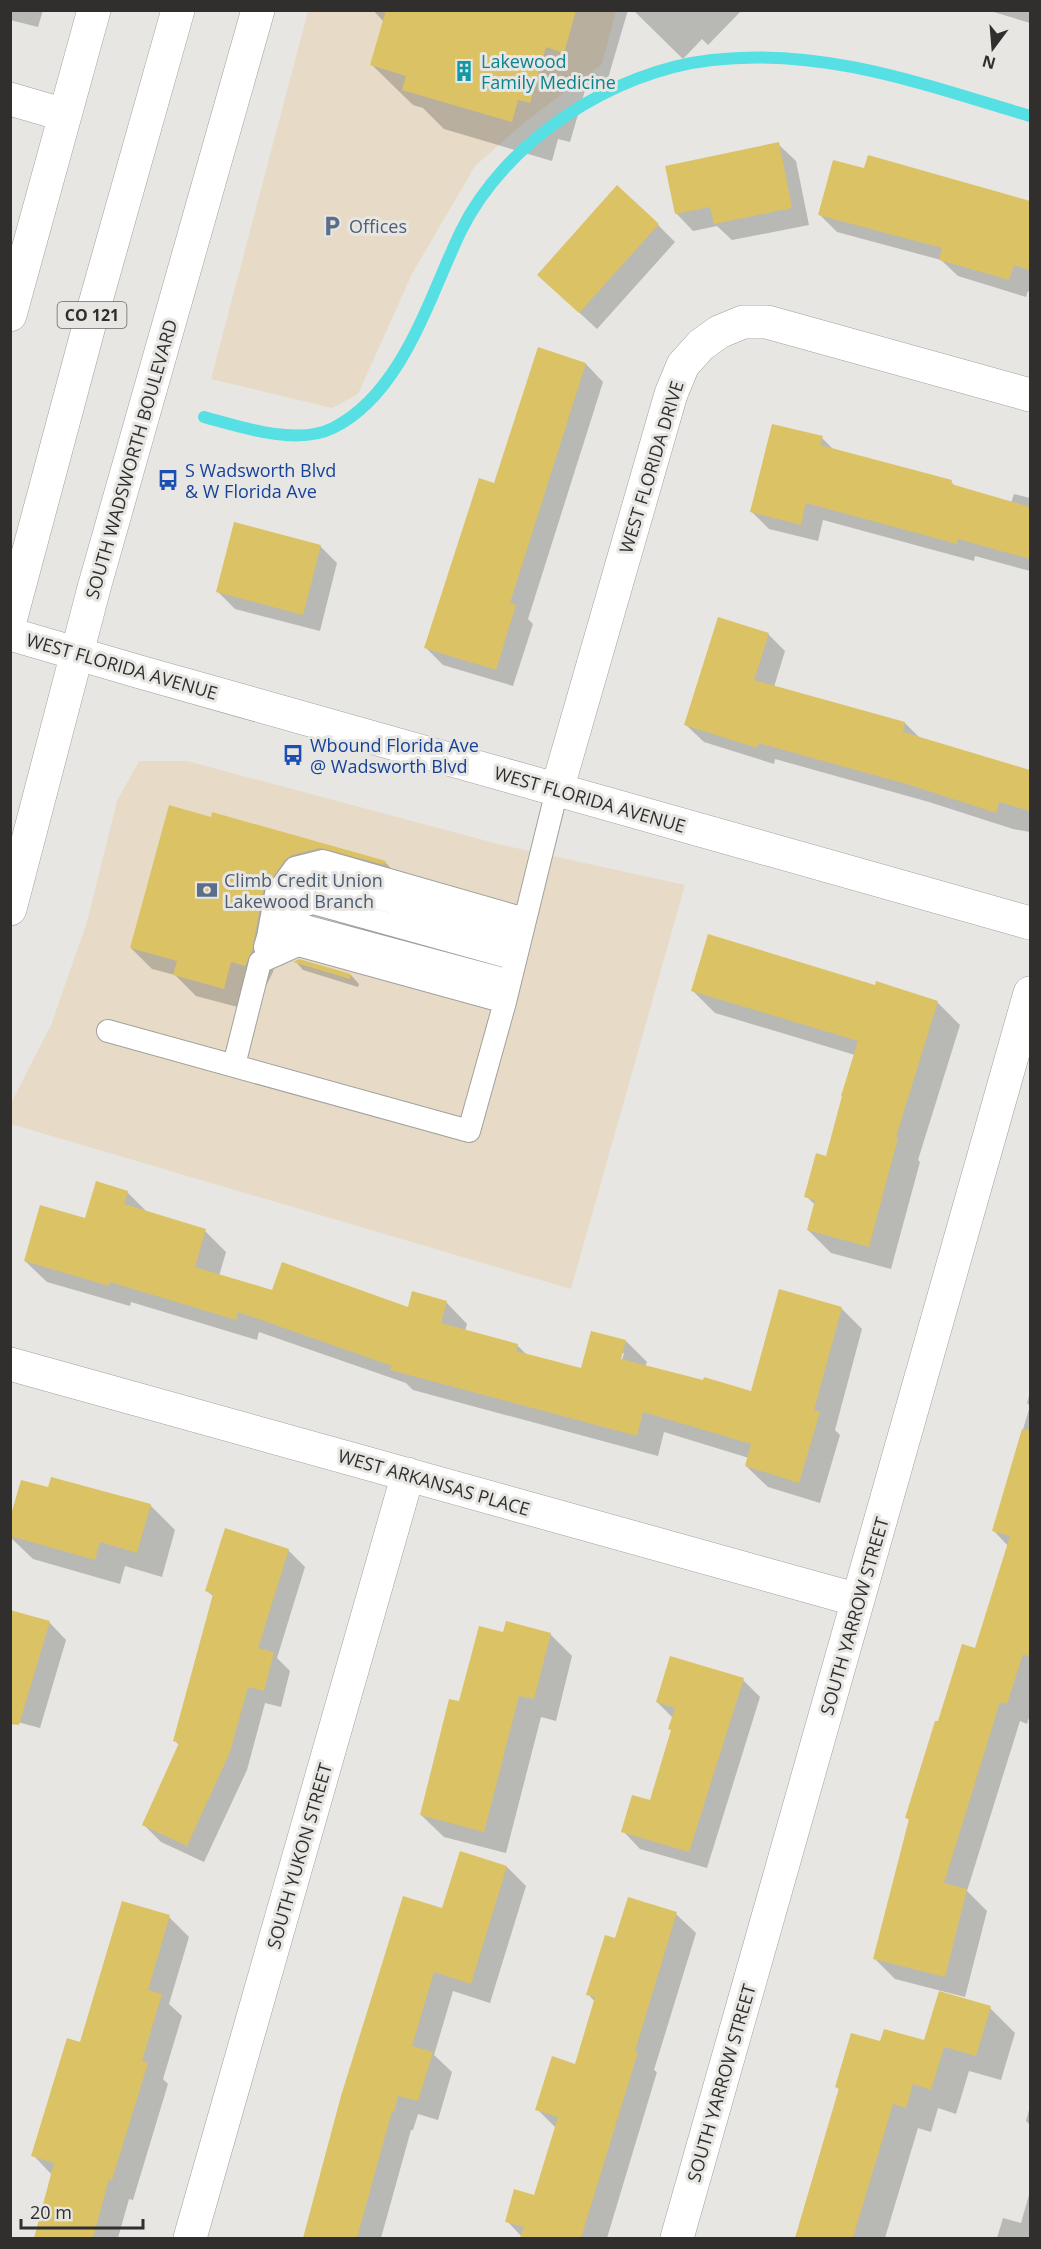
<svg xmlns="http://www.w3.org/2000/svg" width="1041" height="2249" font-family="'Open Sans',sans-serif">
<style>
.commercial{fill:#e7dbc7}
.shadow{fill:#0003;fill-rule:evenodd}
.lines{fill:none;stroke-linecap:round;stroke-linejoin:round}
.stream{stroke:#56e0e3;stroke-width:12}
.building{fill:#dbc365}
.service-casing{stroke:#a1a09c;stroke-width:24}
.minor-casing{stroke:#a1a09c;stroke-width:34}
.tertiary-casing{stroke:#a1a09c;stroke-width:34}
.primary-casing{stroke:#a1a09c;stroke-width:34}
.service{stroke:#fff;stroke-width:22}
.minor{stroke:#fff;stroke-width:33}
.tertiary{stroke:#fff;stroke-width:33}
.primary{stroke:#fff;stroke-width:33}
.labels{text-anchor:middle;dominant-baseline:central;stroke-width:6;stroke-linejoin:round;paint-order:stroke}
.shield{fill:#e7e6e2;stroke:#676664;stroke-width:1.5}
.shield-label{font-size:16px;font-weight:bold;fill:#302f2e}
.culture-label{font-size:18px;fill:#0d838f;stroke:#e7e6e2;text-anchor:start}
.service-label{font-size:18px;fill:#4e5e75;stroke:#e7e6e2;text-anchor:start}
.street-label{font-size:18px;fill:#302f2e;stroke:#e7e6e2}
.transit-label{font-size:18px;fill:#164399;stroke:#e7e6e2;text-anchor:start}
</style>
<rect width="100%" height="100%" fill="#e7e6e2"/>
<path class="commercial" d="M308 11H616L602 64 525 122 475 166 412 274 358 394 332 408 211 379Z
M139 761H187L502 845 685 885 571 1289 11 1124 10 1105 51 1025 87 922 117 801Z"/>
<path class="shadow" d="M10 10H43L38 27 10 20Z
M373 10H628L604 92 586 87 570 142 558 139 552 161 444 129 423 108 413 105 372 65 384 22Z
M633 10H741V11L708 45 702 39 683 59Z
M987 10H1030V23Z
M778 144 796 161 809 225 732 240 717 226 693 231 676 213Z
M869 157 1030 203V292L1028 291 1026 297 958 276 941 260 837 232 820 215 865 170Z
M658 225 675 242 597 329 539 275Z
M539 349 586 364 603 382 528 619 533 624 513 686 443 665 425 647 495 485Z
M822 438 835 451 951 482 957 488 1011 503 1014 494 1030 498V571L975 556 974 561 823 520 818 541 769 529 752 512Z
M320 546 337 563 320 631 235 609 218 592Z
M768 634 785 651 774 687 905 723 920 738 1030 772V832L1013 829 929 802 775 759 774 764 704 742 686 725Z
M170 807 385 862 406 884 348 868 283 912 273 972 266 986 252 982 245 1009 196 996 175 975 152 969 131 948Z
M296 962 351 975 359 984 358 987 303 970Z
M876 987 937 1002 960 1025 918 1160 920 1162 891 1269 831 1253 808 1230 815 1205 806 1196 827 1157 855 1055 715 1013 692 990Z
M127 1192 148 1213 205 1231 226 1252 219 1276 273 1292 409 1309 446 1302 467 1324 465 1331 517 1345 527 1355 582 1370 626 1341 647 1362 645 1367 752 1393 841 1308 862 1329 835 1430 840 1435 820 1503 768 1487 746 1466 749 1458 664 1432 658 1456 413 1390 406 1383 259 1332 257 1340 131 1302 130 1306 47 1282 25 1261ZM621 1353H624L620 1366Z
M1030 1392V1714L1027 1724 1020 1721 967 1891 987 1911 965 1997 895 1979 875 1959 910 1821 907 1818 939 1723 976 1650 1008 1546 993 1530 1030 1406 1027 1403Z
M49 1489 150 1505 175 1530 162 1577 125 1566 120 1584 33 1559 10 1537V1524Z
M288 1550 305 1567 277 1658 290 1671 281 1707 265 1703 247 1770 204 1862 161 1842 144 1825 180 1746 175 1741 214 1597 207 1591Z
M49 1622 66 1640 40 1728 10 1720Z
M504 1634H550L572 1656 556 1721 541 1717 506 1853 444 1837 421 1815 460 1703Z
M743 1680 760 1697 707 1868 640 1849 623 1831 651 1802 672 1731 673 1718 657 1702Z
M507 1867 526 1886 490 2003 453 1991 434 2055 452 2072 438 2120 418 2114 413 2130H411L381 2238H304L343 2097 443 1910Z
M676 1914 696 1933 654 2070 657 2072 607 2238H522V2237L507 2221 535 2197 556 2128 537 2109 576 2065 595 2002 588 1994 616 1940Z
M169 1917 189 1937 169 2004 182 2016 163 2079 168 2084 133 2200 129 2199 118 2238H35L52 2175 33 2155 81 2044Z
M990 2008 1015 2033 1001 2080 969 2071 956 2114 938 2108 931 2132 918 2128 885 2238H797L840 2090 836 2087 881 2043 925 2042Z
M1030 2106V2125L1026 2121Z
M1030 2191V2238H997L1003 2218 1021 2223Z"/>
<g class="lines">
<path class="stream" d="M204 417C240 427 297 446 333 428 403 393 429 297 461 231 505 141 613 71 712 60 824 47 925 85 1030 116"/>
</g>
<path class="building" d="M386 10H576L564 53 546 47 530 103 518 100 512 122 402 90 406 76 370 65Z
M779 142 792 208 714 224 710 207 675 214 665 166Z
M868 155 1030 201V270L1014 265 1009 280 939 260 942 248 818 215 833 160 864 168Z
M617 185 659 224 579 313 537 275Z
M538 347 586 363 510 603 516 605 496 670 424 648 479 478 494 483Z
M772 424 823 436 820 445 952 480 951 484 1030 507V559L958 539 957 544 806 503 801 525 750 512Z
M234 522 321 545 303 615 216 592Z
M718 617 769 633 754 680 905 722 903 732 1030 770V811L999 802 996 813 910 785 758 743 757 748 684 725Z
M169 805 211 817 212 812 386 861 385 865 320 848 292 855 285 860 263 891 252 951 245 966 231 962 224 989 173 975 177 961 130 948Z
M708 934 875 985 876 981 938 1001 896 1137 898 1138 869 1247 807 1230 815 1200 804 1197 816 1153 826 1156 842 1096H841L858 1041 691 991Z
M299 959 351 974 350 979 293 962Z
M96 1181 128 1191 124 1204 206 1229 195 1267 272 1290 282 1262 408 1307 412 1291 447 1301 441 1323 518 1344 516 1351 581 1368 591 1331 626 1340 621 1359 703 1380 704 1377 751 1391 779 1289 842 1307 814 1410 820 1412 799 1483 745 1466 751 1444 643 1412 637 1436 390 1370 392 1366 238 1312 236 1320 110 1282 109 1286 24 1261 40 1205 85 1218Z
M1022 1429 1030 1430V1657L1023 1654 1007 1704 1000 1702 944 1883 967 1889 945 1977 873 1959 909 1819 905 1818 935 1721H938L962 1644 975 1648 1010 1536 992 1531Z
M51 1477 151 1504 137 1553 100 1542 95 1560 10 1536V1518L21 1480 48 1487Z
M225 1528 289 1549 258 1648 274 1652 264 1691 248 1687 230 1752 187 1846 142 1825 179 1743 173 1741 213 1594 205 1591Z
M10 1610 50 1621 19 1725 10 1724Z
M506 1621 551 1633 534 1699 519 1696 484 1832 420 1815 449 1699 459 1701 479 1626 503 1632Z
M670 1656 744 1678 689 1852 621 1832 632 1795 650 1800 671 1730 668 1729 675 1708 656 1702Z
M460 1851 507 1866 471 1984 434 1972 412 2046 433 2052 418 2101 398 2096 394 2112 392 2111 357 2238H303L341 2096 403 1896 442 1908Z
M628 1897 677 1912 635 2051 638 2052 581 2238H520L524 2227 505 2222 514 2189 534 2195 558 2117 535 2110 552 2056 575 2064 595 1997 586 1995 605 1935 615 1938Z
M122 1901 170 1915 148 1990 162 1994 142 2061 148 2063 112 2180 109 2179 93 2238H34L54 2163 31 2156 67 2038 80 2042Z
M939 1991 991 2006 976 2056 944 2047 931 2090 913 2084 906 2108 893 2104 853 2238H795L839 2088 835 2087 851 2033 880 2041 884 2029 924 2040Z"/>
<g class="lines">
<defs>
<path id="service" d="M276 894 315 880 520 939
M272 915 313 903 515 959
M268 937 276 894 295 868 323 861 525 919
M265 947 268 937 297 924 510 981
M108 1031 469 1131 505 1002 557 790
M234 1065 260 962 298 945 505 1002"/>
<path id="minor" d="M10 99 65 115
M10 315 94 10
M557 790 671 394 683 365 701 345 719 332 743 322H767L1030 395
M10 1364 858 1600
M190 2238 408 1474
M677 2238 1030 993"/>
<path id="tertiary" d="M10 634 140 672 1030 923"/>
<path id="primary" d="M10 621 93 311 178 10
M10 909 94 588 258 10"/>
</defs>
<use href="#service" class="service-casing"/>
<use href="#minor" class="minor-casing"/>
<use href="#tertiary" class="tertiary-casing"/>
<use href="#primary" class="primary-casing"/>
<use href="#service" class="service"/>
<use href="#minor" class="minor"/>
<use href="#tertiary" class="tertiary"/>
<use href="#primary" class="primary"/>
</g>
<defs>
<symbol id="building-bare" viewBox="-9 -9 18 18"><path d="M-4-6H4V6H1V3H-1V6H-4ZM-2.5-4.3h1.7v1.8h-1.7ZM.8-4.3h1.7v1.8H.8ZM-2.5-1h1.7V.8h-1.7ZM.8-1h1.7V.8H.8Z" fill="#0f9aa8" stroke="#e7e6e2" stroke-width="2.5" paint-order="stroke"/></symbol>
<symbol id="parking-bare" viewBox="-9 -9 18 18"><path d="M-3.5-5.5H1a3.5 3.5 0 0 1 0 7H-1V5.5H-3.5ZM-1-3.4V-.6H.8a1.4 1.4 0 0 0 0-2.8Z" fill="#5c6f8a" stroke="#e7e6e2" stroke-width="2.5" paint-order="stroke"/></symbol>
<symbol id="bus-bare" viewBox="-9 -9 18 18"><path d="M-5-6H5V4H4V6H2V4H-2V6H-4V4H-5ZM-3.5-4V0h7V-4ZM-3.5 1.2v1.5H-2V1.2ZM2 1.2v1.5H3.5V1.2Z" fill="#1a4fb4" stroke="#e7e6e2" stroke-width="2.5" paint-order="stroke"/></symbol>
<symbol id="bank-bare" viewBox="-9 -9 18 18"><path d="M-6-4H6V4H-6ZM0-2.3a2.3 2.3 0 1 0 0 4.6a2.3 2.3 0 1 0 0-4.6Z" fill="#5c6f8a" stroke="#e7e6e2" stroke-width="2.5" paint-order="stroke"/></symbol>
</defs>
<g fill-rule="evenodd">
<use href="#building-bare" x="449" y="56" width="30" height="30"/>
<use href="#parking-bare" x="317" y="211" width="30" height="30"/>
<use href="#bus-bare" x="153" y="465" width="30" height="30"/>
<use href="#bus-bare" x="278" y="740" width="30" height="30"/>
<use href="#bank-bare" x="192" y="875" width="30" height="30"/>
</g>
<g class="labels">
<rect class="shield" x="57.5" y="302" width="69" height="26" rx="4.5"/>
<g class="shield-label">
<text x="92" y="315">CO 121</text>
</g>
<g class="culture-label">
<text x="481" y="61">Lakewood<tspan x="481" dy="21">Family Medicine</tspan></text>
</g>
<g class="service-label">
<text x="349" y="226">Offices</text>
<text x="224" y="880">Climb Credit Union<tspan x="224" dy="21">Lakewood Branch</tspan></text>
</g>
<g class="street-label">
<text transform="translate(131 459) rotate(-74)">SOUTH WADSWORTH BOULEVARD</text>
<text transform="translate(651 467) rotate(-73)">WEST FLORIDA DRIVE</text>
<text transform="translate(122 666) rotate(16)">WEST FLORIDA AVENUE</text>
<text transform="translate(590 799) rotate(16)">WEST FLORIDA AVENUE</text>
<text transform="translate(434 1482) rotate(16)">WEST ARKANSAS PLACE</text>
<text transform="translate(854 1616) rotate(-74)">SOUTH YARROW STREET</text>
<text transform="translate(299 1856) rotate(-74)">SOUTH YUKON STREET</text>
<text transform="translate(721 2083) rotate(-74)">SOUTH YARROW STREET</text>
</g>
<g class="transit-label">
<text x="185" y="470">S Wadsworth Blvd<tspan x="185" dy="21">&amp; W Florida Ave</tspan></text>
<text x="310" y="745">Wbound Florida Ave<tspan x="310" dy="21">@ Wadsworth Blvd</tspan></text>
</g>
</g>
<rect width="1041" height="2249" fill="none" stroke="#302f2e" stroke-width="24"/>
<g transform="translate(993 48) rotate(196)" stroke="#e7e6e2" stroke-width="4.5" paint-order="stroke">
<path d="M0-4.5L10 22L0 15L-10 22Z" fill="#302f2e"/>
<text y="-9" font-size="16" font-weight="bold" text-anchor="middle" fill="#302f2e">N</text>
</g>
<path d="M21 2219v9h122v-9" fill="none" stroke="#302f2e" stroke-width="3"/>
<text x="30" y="2219" font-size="18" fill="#302f2e" stroke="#e7e6e2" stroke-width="4.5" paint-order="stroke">20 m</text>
</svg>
